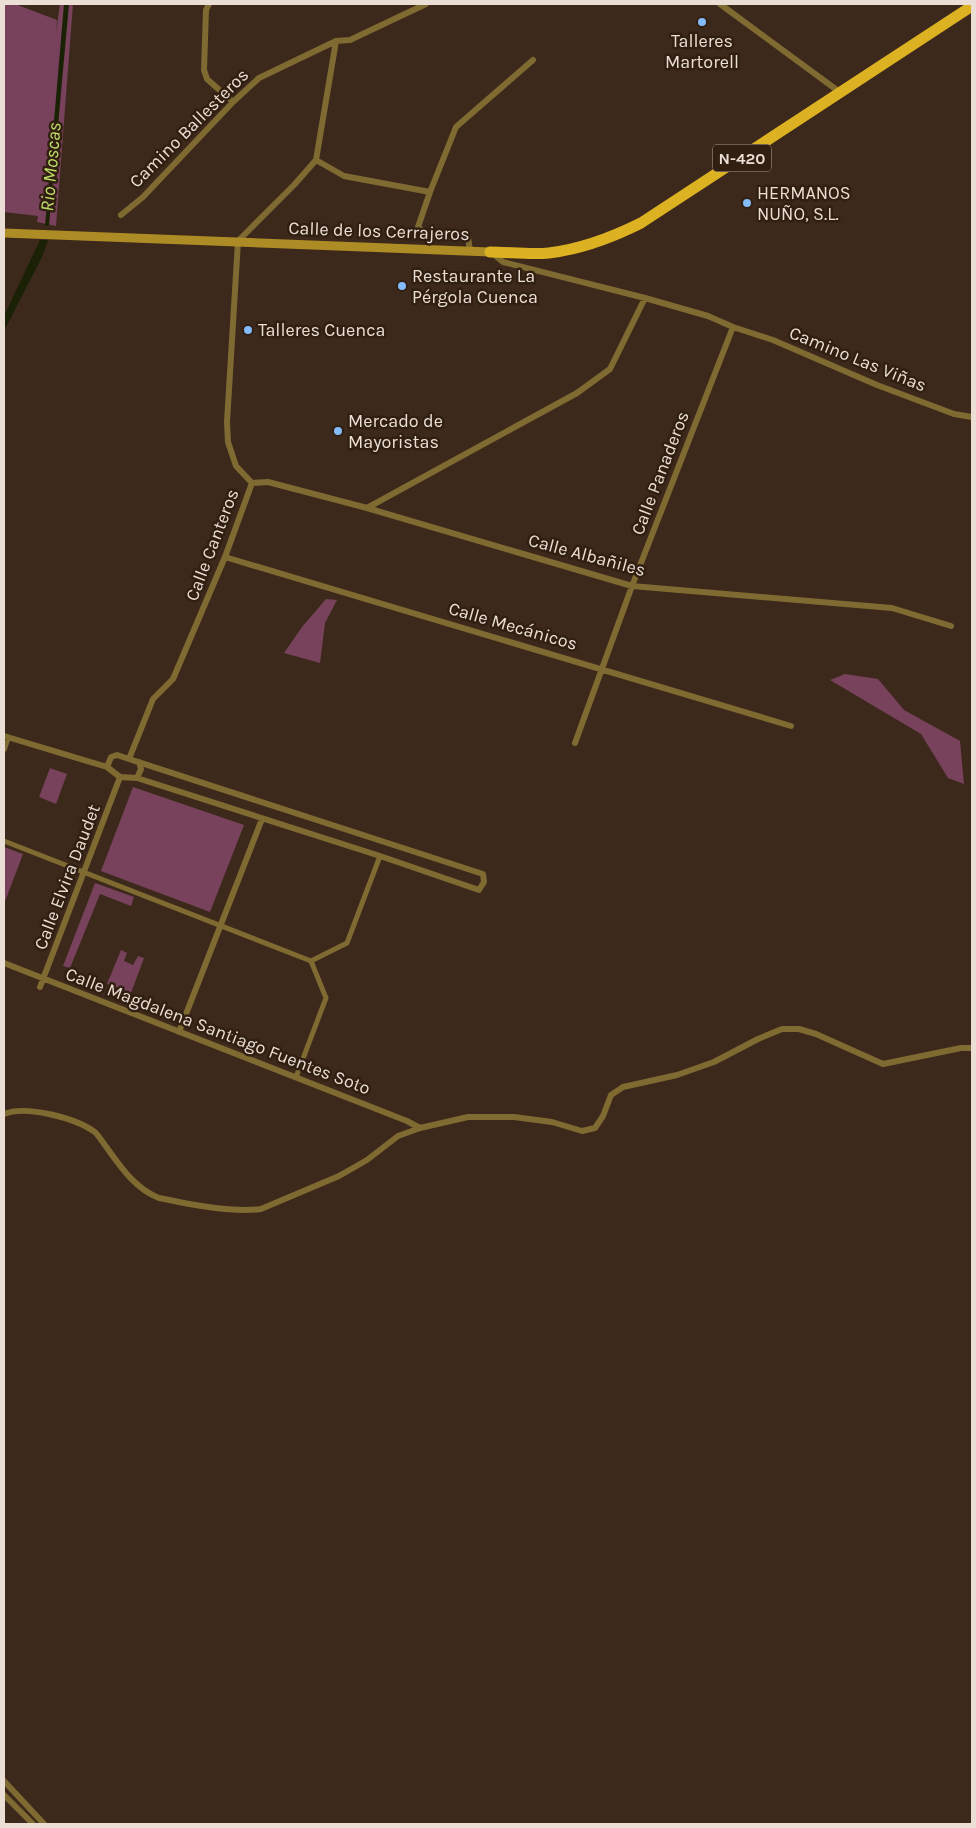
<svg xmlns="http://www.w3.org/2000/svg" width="976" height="1828" font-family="Karla,sans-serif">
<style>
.green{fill:#78425c}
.water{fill:#1a2105}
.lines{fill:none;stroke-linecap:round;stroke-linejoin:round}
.pedestrian{stroke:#7f6a31;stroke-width:5}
.minor{stroke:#7f6a31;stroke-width:6}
.secondary{stroke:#ad8b25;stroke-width:9}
.trunk{stroke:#dcb122;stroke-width:11}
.poi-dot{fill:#84bcfb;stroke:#311f11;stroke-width:2}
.labels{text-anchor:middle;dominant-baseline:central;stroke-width:5;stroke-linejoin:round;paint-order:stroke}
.shield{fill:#311f11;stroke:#b3a59a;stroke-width:1}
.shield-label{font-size:16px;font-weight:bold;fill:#ebded5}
.poi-label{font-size:18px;fill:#ebded5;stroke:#311f11;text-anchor:start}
.street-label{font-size:18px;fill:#ebded5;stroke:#311f11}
.water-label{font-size:19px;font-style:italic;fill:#c0df69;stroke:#311f11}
</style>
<rect width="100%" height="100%" fill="#3c291b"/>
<path class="green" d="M4 4H15L57 20 56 33 60 4H73L56 226 37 222 38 216 4 212Z
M326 599 337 600 325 623 320 663 284 653 302 627Z
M845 674 878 679 904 710 960 741 964 784 948 778 921 734 830 680Z
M50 768 67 774 56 804 39 797Z
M133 787 244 825 210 912 101 871Z
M4 847 23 854 4 904Z
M95 883 134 897 131 906 100 894 70 968 63 966Z
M121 950 127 953 124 961 133 965 138 956 144 958 131 993 107 984Z"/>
<path class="water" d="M64 4H69L49 225 45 226Z
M40 240H48L42 257 4 331V316Z"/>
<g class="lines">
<path class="pedestrian" d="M4 841 311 961
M296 1077 326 998 311 961 347 943 380 856"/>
<path class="minor" d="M209 4 206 10 204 70 207 79 233 102
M720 4 841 93
M316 160 344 176 430 192
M121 215 143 197 233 102 259 78 336 41
M470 251 468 237H430L418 227 430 192 456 127 533 60
M491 252 503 262 645 298 708 316 733 327 773 340 877 385 954 414 972 417
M252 483 268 482 367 508 632 586 892 608 951 626
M367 508 577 393 610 369 645 298
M225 557 791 726
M4 736 107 767
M575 743 632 586 733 327
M4 749 8 737
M129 759 153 699 173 679 225 557 252 483 236 466 228 442 227 422 238 241 294 185 316 160 336 41 350 40 426 4
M137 778 380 856 479 890 484 882 483 874 129 759 117 755 111 757 107 767 120 777 137 778 141 769 139 762
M4 963 407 1121 420 1128
M40 987 120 777
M179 1032 262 819
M4 1114C26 1105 77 1118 96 1133 114 1156 130 1187 159 1198 188 1204 232 1213 261 1209L339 1176 367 1160 398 1136 420 1128 468 1117H514L552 1122 582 1131 595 1128 603 1116 611 1095 623 1087 677 1075 714 1062 758 1039 782 1029H799L816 1034 883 1064 961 1048H972
M4 1781 44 1824
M4 1795 33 1824"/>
<path class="secondary" d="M4 233 490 252"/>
<path class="trunk" d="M490 252C509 252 530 255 549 253 582 249 611 238 641 223L972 6"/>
</g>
<g class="poi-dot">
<circle cx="702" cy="22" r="5"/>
<circle cx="747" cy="203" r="5"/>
<circle cx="402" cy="286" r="5"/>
<circle cx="248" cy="330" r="5"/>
<circle cx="338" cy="431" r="5"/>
</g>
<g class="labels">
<rect class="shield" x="713" y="144.5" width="58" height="27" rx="4"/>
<g class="shield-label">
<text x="742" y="158">N-420</text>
</g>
<g class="poi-label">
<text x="702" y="41" text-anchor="middle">Talleres<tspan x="702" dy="21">Martorell</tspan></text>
<text x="757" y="193">HERMANOS<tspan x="757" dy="21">NUÑO, S.L.</tspan></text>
<text x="412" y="276">Restaurante La<tspan x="412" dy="21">Pérgola Cuenca</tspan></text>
<text x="258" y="330">Talleres Cuenca</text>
<text x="348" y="421">Mercado de<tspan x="348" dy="21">Mayoristas</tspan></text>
</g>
<g class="street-label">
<text transform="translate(189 128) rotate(-45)">Camino Ballesteros</text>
<text transform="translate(379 231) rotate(2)">Calle de los Cerrajeros</text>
<text transform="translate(858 359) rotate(22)">Camino Las Viñas</text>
<text transform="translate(660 473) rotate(-69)">Calle Panaderos</text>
<text transform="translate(212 545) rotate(-69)">Calle Canteros</text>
<text transform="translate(587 555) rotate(15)">Calle Albañiles</text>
<text transform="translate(513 626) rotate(16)">Calle Mecánicos</text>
<text transform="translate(67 877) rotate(-69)">Calle Elvira Daudet</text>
<text transform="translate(218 1031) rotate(21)">Calle Magdalena Santiago Fuentes Soto</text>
</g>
<g class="water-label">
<text transform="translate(51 167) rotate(-85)">Rio Moscas</text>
</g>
</g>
<rect width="976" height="1828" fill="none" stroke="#ebded5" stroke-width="10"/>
</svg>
